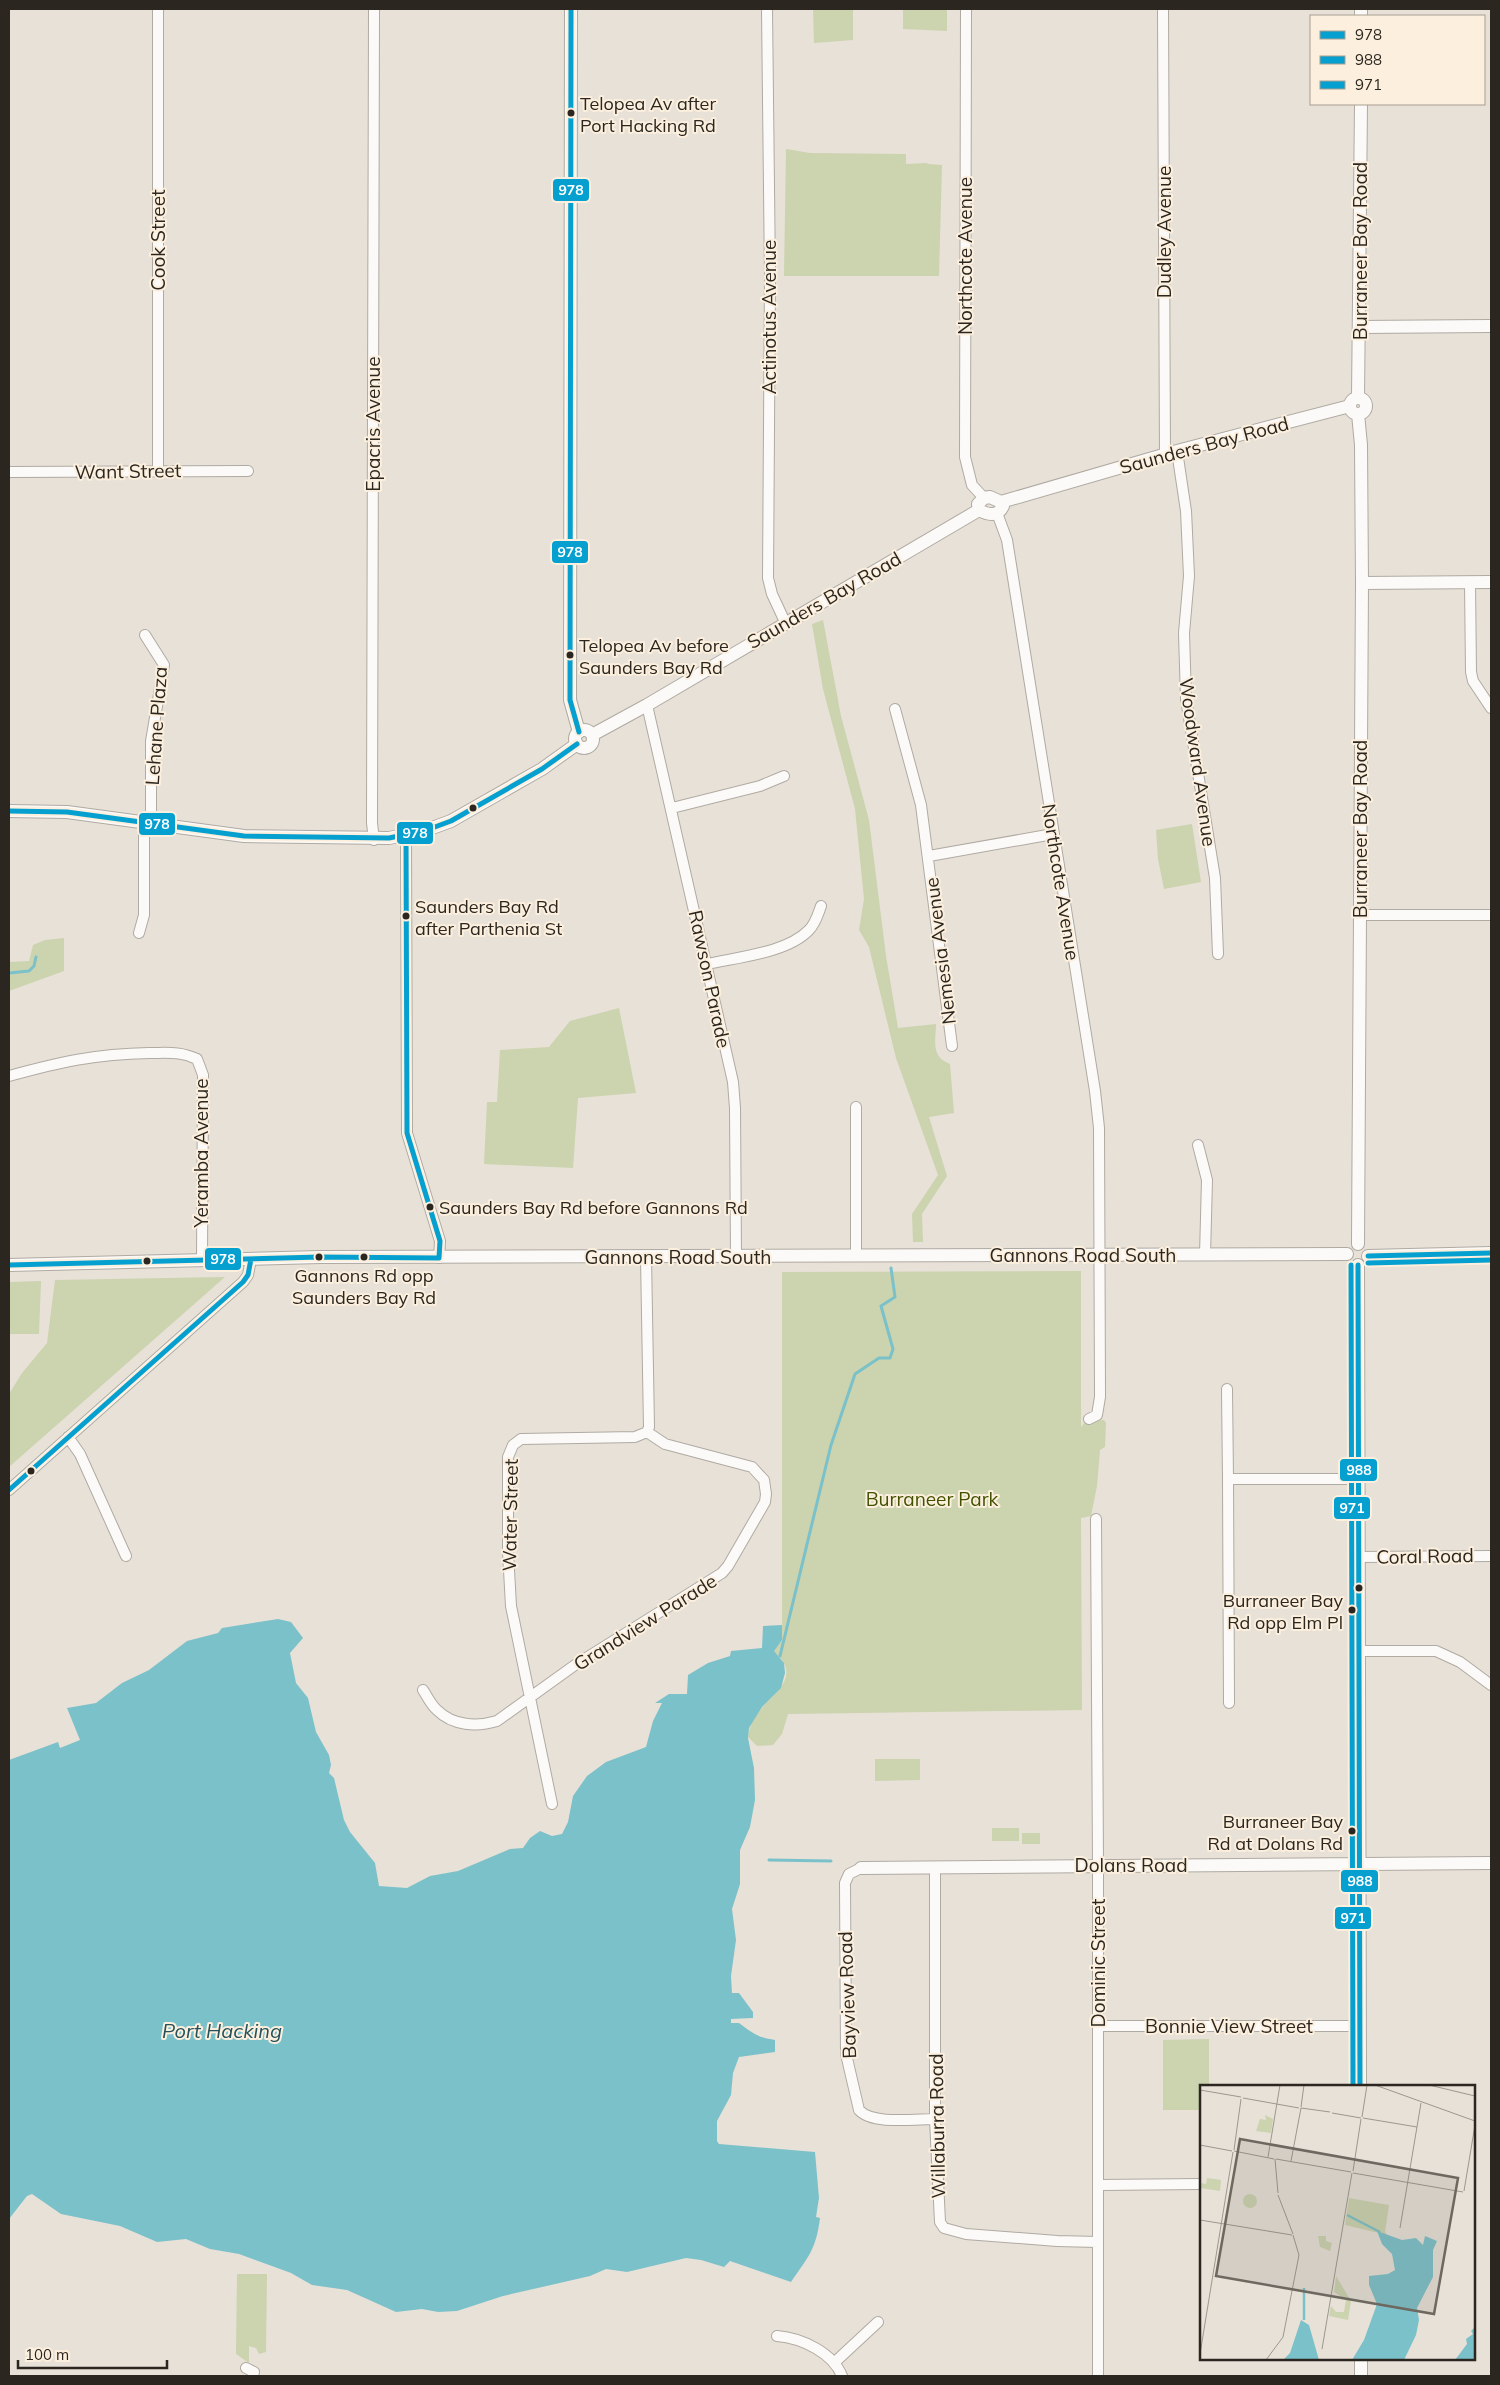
<svg xmlns="http://www.w3.org/2000/svg" width="1500" height="2385" font-family="Mulish,sans-serif">
<style>
.green{fill:#ccd3af}
.water{fill:#7bc1ca}
.lines{fill:none;stroke-linecap:round;stroke-linejoin:round}
.stream{stroke:#7bc1ca;stroke-width:3}
.minor-casing{stroke:#afaaa2;stroke-width:12}
.tertiary-casing{stroke:#afaaa2;stroke-width:14}
.minor{stroke:#fcfaf9;stroke-width:10}
.tertiary{stroke:#fcfaf9;stroke-width:12}
.bus-1-casing{stroke:#fcefdd;stroke-width:9}
.bus-2-casing{stroke:#fcefdd;stroke-width:9}
.bus-3-casing{stroke:#fcefdd;stroke-width:9}
.bus-1{stroke:#06a0d0;stroke-width:5}
.bus-2{stroke:#06a0d0;stroke-width:5}
.bus-3{stroke:#06a0d0;stroke-width:5}
.bus-dot{fill:#2b2720;stroke:#fcefdd;stroke-width:2}
.labels{text-anchor:middle;dominant-baseline:central;stroke-width:4;stroke-linejoin:round;paint-order:stroke}
.bus-label{font-size:18px;fill:#2b2720;stroke:#fcefdd;text-anchor:start}
.street-label{font-size:19px;fill:#2b2720;stroke:#fcefdd}
.park-label{font-size:19px;fill:#415300;stroke:#fcefdd}
.water-label{font-size:20px;font-style:italic;fill:#25525b;stroke:#fcefdd}
.inset-river{fill:none;stroke:#7bc1ca;stroke-width:2.5}
.inset-road{fill:none;stroke:#9c978e;stroke-width:1}
.view{fill:#6d6860;fill-opacity:0.15;stroke:#6d6860;stroke-width:2.5}
.inset-edge{fill:none;stroke:#2b2720;stroke-width:2.5}
.line-badge{stroke:#fcefdd;stroke-width:2}
.badge-label{font-size:14px;text-anchor:middle;font-weight:bold;fill:#fff}
</style>
<rect width="100%" height="100%" fill="#e8e1d7"/>
<path class="green" d="M813 9H853V40L814 43Z
M903 9H947V31L903 29Z
M786 149 810 153 906 154V164L927 163 928 164 942 165 939 276H784Z
M823 620 841 716 869 820 886 956 898 1028 936 1024C936 1040 930 1057 950 1064L954 1113 929 1117 947 1176 922 1214 923 1242H913L912 1214 938 1175 896 1058 869 947 859 930 864 899 855 809 823 689 812 624Z
M1192 824 1201 882 1164 889 1158 859 1156 830Z
M64 938V971L9 991V962L29 961 33 945 45 940Z
M619 1008 636 1093 578 1098 573 1168 484 1164 487 1102H497L500 1050 549 1047 570 1021Z
M1081 1271V1427L1086 1421 1104 1420 1106 1423 1105 1447 1100 1450 1097 1486 1091 1516 1081 1518 1082 1710 788 1714 782 1734 773 1745 757 1746 748 1737C749 1726 754 1718 761 1709 770 1697 794 1682 784 1663 782 1659 777 1655 773 1651L782 1640V1272Z
M225 1277 9 1467V1394L22 1373 47 1343 55 1280Z
M41 1281 39 1334H9V1282Z
M875 1759H920V1780L875 1781Z
M992 1828H1019V1841H992Z
M1022 1833H1040V1844H1022Z
M1209 2039V2086H1201V2110H1163V2040Z
M237 2274H267L266 2352 259 2354 256 2348 249 2346V2363L236 2354Z"/>
<path class="water" d="M278 1619 291 1622 303 1638 290 1653 296 1683 308 1698 316 1732 329 1755 331 1765 329 1773 334 1778 344 1820 350 1832 375 1863 379 1886 407 1888 430 1876 458 1871 510 1849 523 1848 530 1838 540 1831 552 1836 562 1834 568 1822 573 1796 587 1776 606 1762 646 1747 653 1721 662 1703H655L669 1694H687L688 1675 708 1663 730 1656 731 1651 762 1648 763 1626 782 1625V1640L774 1651 784 1663 785 1673 781 1688 762 1707 749 1728 748 1738 754 1768 755 1800 750 1827 740 1850V1884L732 1909 736 1940 731 1976 732 1993H739L753 2012V2018L731 2019V2023H739C752 2033 759 2038 775 2040V2052L739 2057 733 2073 731 2095 717 2121V2141L719 2144 815 2152 819 2198 816 2217 820 2218C816 2250 808 2257 791 2282L730 2261 724 2267 701 2260 686 2258 627 2272 606 2269 590 2276 503 2296 457 2311 438 2312 422 2309 396 2312 347 2290 312 2285 291 2273 239 2254 210 2249 186 2239 157 2242 120 2226 61 2214 32 2194 27 2196 9 2219V1760L58 1742 60 1748 80 1740 67 1708 96 1703 122 1683 149 1670 187 1641 218 1633 222 1628Z"/>
<g class="lines">
<path class="stream" d="M9 973 29 971 34 966 36 957
M780 1656 831 1445 855 1374 879 1358H890L893 1349 881 1306 895 1297 891 1268
M769 1860 831 1861"/>
<defs>
<path id="minor" d="M158 9V471
M374 9 372 823 374 840
M767 9 770 277 768 578 772 594 785 622
M966 9 965 457 972 485 984 498
M1163 9 1165 455
M1177 451 1186 511 1189 576 1184 633 1186 699 1215 878 1218 954
M9 472 248 471
M997 513 1007 540 1095 1091 1099 1128 1100 1397 1097 1415 1089 1419
M1470 583 1471 672 1473 681 1491 708
M647 705 733 1082 735 1108 736 1257
M895 709 921 805 952 1046
M672 808 760 786 784 776
M406 835 407 1133 440 1241 439 1258
M929 856 1053 834
M1359 915H1491
M139 933 144 915V827L151 817V741L164 665 145 635
M707 964C738 957 787 953 809 930 816 923 818 914 821 906
M9 1076C60 1062 95 1054 149 1053 167 1053 180 1051 197 1059L203 1075 202 1260
M856 1107V1256
M1198 1145 1207 1180 1205 1255
M1227 1389 1228 1479
M68 1437 80 1454 126 1556
M9 1490 243 1282 248 1275 251 1259
M1096 1519 1098 1865V2376
M1359 1557 1491 1556
M1359 1651H1436L1460 1662 1491 1685
M423 1690C427 1696 431 1705 437 1710 453 1726 477 1727 497 1721L575 1665 722 1573 728 1566 765 1502 766 1494 764 1480 752 1467 665 1444 647 1432
M1229 1703 1228 1479H1359
M552 1804 511 1606 508 1552V1457L513 1445 521 1439 635 1437 647 1432 649 1427 646 1257
M935 1867V2119L940 2222 944 2228 966 2234 1057 2241 1098 2242
M861 1868 849 1874 845 1883 846 2054 859 2110C872 2125 915 2119 935 2119
M1099 2026H1360
M1099 2185 1201 2184
M777 2336C802 2338 833 2353 842 2376
M835 2362 878 2322
M246 2368 254 2372 253 2376"/>
<path id="tertiary" d="M571 9 570 700 579 732
M1361 9V16
M1360 327 1491 326
M1358 398 1361 104
M1350 406a8 8 0 1 1 16 0a8 8 0 1 1-16 0Z
M990 497 1001 502 1003 506C998 517 988 515 979 510L978 504 984 498Z
M1001 502 1177 451 1350 406
M1362 583 1491 582
M575 739a9 9 0 1 1 18 0a9 9 0 1 1-18 0Z
M592 735 647 705 979 510
M9 811 67 812 244 836 389 838 424 831 451 821 542 769 577 744
M1358 1244 1362 583 1361 445 1358 414
M1368 1256 1491 1253
M9 1265 320 1257 1347 1254
M1358 1265 1360 2086
M861 1868 1491 1863
M1361 2359V2376"/>
</defs>
<use href="#minor" class="minor-casing"/>
<use href="#tertiary" class="tertiary-casing"/>
<use href="#minor" class="minor"/>
<use href="#tertiary" class="tertiary"/>
<defs>
<path id="bus-1" d="M571 9 570 700 579 732
M9 811 67 812 244 836 389 838 424 831 451 821 542 769 577 744
M9 1265 320 1257 439 1258 440 1241 407 1133 406 835
M9 1490 243 1282 248 1275 251 1259"/>
<path id="bus-2" d="M1368 1256 1491 1253
M1358 1265 1360 2086"/>
<path id="bus-3" d="M1368 1263 1491 1260
M1351 1265 1353 2086"/>
</defs>
<use href="#bus-1" class="bus-1-casing"/>
<use href="#bus-2" class="bus-2-casing"/>
<use href="#bus-3" class="bus-3-casing"/>
<use href="#bus-1" class="bus-1"/>
<use href="#bus-2" class="bus-2"/>
<use href="#bus-3" class="bus-3"/>
</g>
<g class="bus-dot">
<circle cx="571" cy="113" r="4.5"/>
<circle cx="570" cy="655" r="4.5"/>
<circle cx="473" cy="808" r="4.5"/>
<circle cx="406" cy="916" r="4.5"/>
<circle cx="430" cy="1207" r="4.5"/>
<circle cx="319" cy="1257" r="4.5"/>
<circle cx="364" cy="1257" r="4.5"/>
<circle cx="147" cy="1261" r="4.5"/>
<circle cx="31" cy="1471" r="4.5"/>
<circle cx="1359" cy="1588" r="4.5"/>
<circle cx="1352" cy="1610" r="4.5"/>
<circle cx="1352" cy="1831" r="4.5"/>
</g>
<g class="labels">
<g class="bus-label">
<text x="580" y="103">Telopea Av after<tspan x="580" dy="22">Port Hacking Rd</tspan></text>
<text x="579" y="645">Telopea Av before<tspan x="579" dy="22">Saunders Bay Rd</tspan></text>
<text x="415" y="906">Saunders Bay Rd<tspan x="415" dy="22">after Parthenia St</tspan></text>
<text x="439" y="1207">Saunders Bay Rd before Gannons Rd</text>
<text x="364" y="1275" text-anchor="middle">Gannons Rd opp<tspan x="364" dy="22">Saunders Bay Rd</tspan></text>
<text x="1343" y="1600" text-anchor="end">Burraneer Bay<tspan x="1343" dy="22">Rd opp Elm Pl</tspan></text>
<text x="1343" y="1821" text-anchor="end">Burraneer Bay<tspan x="1343" dy="22">Rd at Dolans Rd</tspan></text>
</g>
<g class="street-label">
<text transform="translate(1164 232) rotate(-90)">Dudley Avenue</text>
<text transform="translate(158 240) rotate(-90)">Cook Street</text>
<text transform="translate(1360 251) rotate(-90)">Burraneer Bay Road</text>
<text transform="translate(965 256) rotate(-90)">Northcote Avenue</text>
<text transform="translate(769 317) rotate(-90)">Actinotus Avenue</text>
<text transform="translate(373 424) rotate(-90)">Epacris Avenue</text>
<text transform="translate(1204 445) rotate(-15)">Saunders Bay Road</text>
<text transform="translate(128 471) rotate(-1)">Want Street</text>
<text transform="translate(824 600) rotate(-30)">Saunders Bay Road</text>
<text transform="translate(156 726) rotate(-86)">Lehane Plaza</text>
<text transform="translate(1198 762) rotate(82)">Woodward Avenue</text>
<text transform="translate(1360 829) rotate(-90)">Burraneer Bay Road</text>
<text transform="translate(1061 882) rotate(81)">Northcote Avenue</text>
<text transform="translate(940 951) rotate(-97)">Nemesia Avenue</text>
<text transform="translate(710 979) rotate(78)">Rawson Parade</text>
<text transform="translate(201 1153) rotate(-90)">Yeramba Avenue</text>
<text x="1083" y="1255">Gannons Road South</text>
<text x="678" y="1257">Gannons Road South</text>
<text transform="translate(510 1515) rotate(-89)">Water Street</text>
<text transform="translate(1425 1556) rotate(-1)">Coral Road</text>
<text transform="translate(645 1622) rotate(-32)">Grandview Parade</text>
<text x="1131" y="1865">Dolans Road</text>
<text transform="translate(1098 1963) rotate(-90)">Dominic Street</text>
<text transform="translate(847 1995) rotate(-92)">Bayview Road</text>
<text x="1229" y="2026">Bonnie View Street</text>
<text transform="translate(937 2126) rotate(-91)">Willaburra Road</text>
</g>
<g class="park-label">
<text x="932" y="1499">Burraneer Park</text>
</g>
<g class="water-label">
<text x="222" y="2030">Port Hacking</text>
</g>
</g>
<g transform="translate(1200 2085)">
<rect width="275" height="275" fill="#e8e1d7"/>
<path d="M65 30 73 34 71 48 56 46 60 34 66 35ZM7 93 21 95 20 106 0 103 1 98 6 99ZM43 116a7 7 0 1 1 14 0a7 7 0 1 1-14 0ZM149 113 189 120 185 147 187 150 145 140ZM118 151H126V156L132 158 130 166 120 162ZM136 191 151 216 148 235 129 231 131 221 136 227H144L146 215 134 207Z" fill="#ccd3af"/>
<path d="M177 146 202 155 216 153 223 160 225 151 237 156 233 165V192L217 223 219 235 216 250 204 275H152L164 255 177 219 169 200V191L188 189 195 185 192 169 182 159ZM101 235 109 240 119 275H83L90 268ZM275 242V275H255L267 259 266 254 273 249 271 246Z" fill="#7bc1ca"/>
<path class="inset-river" d="M147 130 180 147M104 203V235"/>
<path class="inset-road" d="M175 0 275 36M229 0 275 11M0 5 41 12M43 13 99 23M101 22 104 0M101 23 130 27M132 28 161 33M162 32 167 0M163 33 217 42M0 60 32 66M34 65 41 14M34 66 74 74M68 72 80 0M75 74 78 108M76 74 151 87M91 76 101 23M153 86 161 34M153 88 263 107M264 106 275 40M78 110 93 149M0 135 92 150M200 143 221 18M122 264 152 88M0 269 33 67M66 275 83 252 99 170 93 150"/>
<path class="view" d="M40 54 258 93 234 229 16 191Z"/>
<rect width="275" height="275" class="inset-edge"/>
</g>
<g class="line-badge">
<rect x="552" y="178" width="38" height="24" rx="5" fill="#06a0d0"/>
<rect x="551" y="540" width="38" height="24" rx="5" fill="#06a0d0"/>
<rect x="138" y="812" width="38" height="24" rx="5" fill="#06a0d0"/>
<rect x="396" y="821" width="38" height="24" rx="5" fill="#06a0d0"/>
<rect x="204" y="1247" width="38" height="24" rx="5" fill="#06a0d0"/>
<rect x="1339" y="1458" width="39" height="24" rx="5" fill="#06a0d0"/>
<rect x="1333" y="1496" width="38" height="24" rx="5" fill="#06a0d0"/>
<rect x="1340" y="1869" width="39" height="24" rx="5" fill="#06a0d0"/>
<rect x="1334" y="1906" width="38" height="24" rx="5" fill="#06a0d0"/>
</g>
<g class="badge-label">
<text x="571" y="195">978</text>
<text x="570" y="557">978</text>
<text x="157" y="829">978</text>
<text x="415" y="838">978</text>
<text x="223" y="1264">978</text>
<text x="1359" y="1475">988</text>
<text x="1352" y="1513">971</text>
<text x="1360" y="1886">988</text>
<text x="1353" y="1923">971</text>
</g>
<rect width="1500" height="2385" fill="none" stroke="#2b2720" stroke-width="20"/>
<rect x="1310" y="15" width="175" height="90" fill="#fcefdd" stroke="#a89f91"/>
<rect x="1320" y="31" width="25" height="8" fill="#06a0d0" stroke="#a89f91"/>
<text x="1355" y="40" font-size="15" fill="#2b2720">978</text>
<rect x="1320" y="56" width="25" height="8" fill="#06a0d0" stroke="#a89f91"/>
<text x="1355" y="65" font-size="15" fill="#2b2720">988</text>
<rect x="1320" y="81" width="25" height="8" fill="#06a0d0" stroke="#a89f91"/>
<text x="1355" y="90" font-size="15" fill="#2b2720">971</text>
<path d="M18 2360v8h149v-8" fill="none" stroke="#2b2720" stroke-width="2.5"/>
<text x="25" y="2360" font-size="15" fill="#2b2720" stroke="#fcefdd" stroke-width="4" paint-order="stroke">100 m</text>
</svg>
